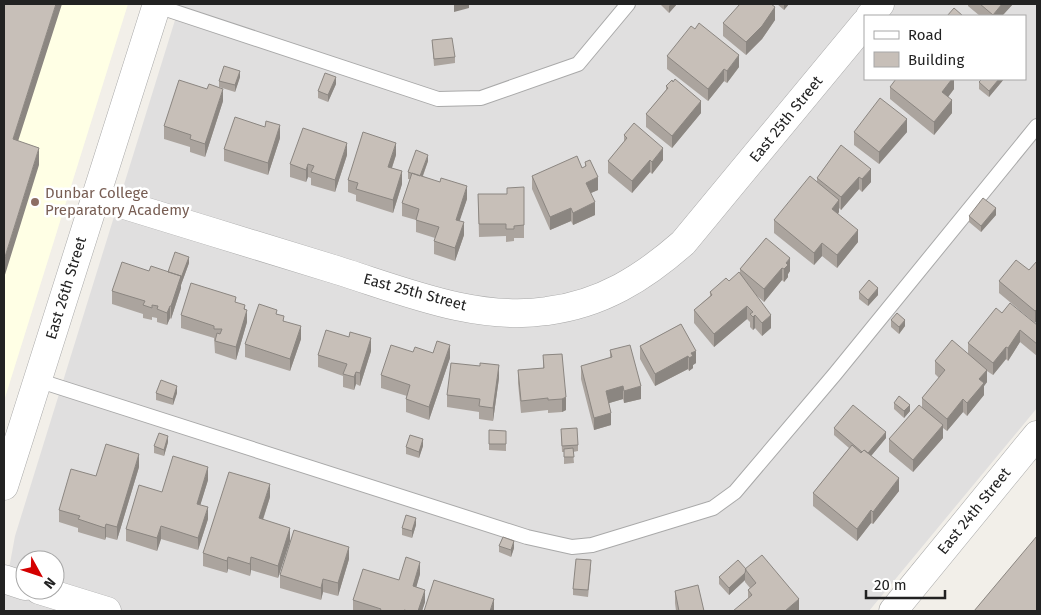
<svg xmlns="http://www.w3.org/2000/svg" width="1041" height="615" font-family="'Fira Sans',sans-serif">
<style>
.residential{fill:#e0dfdf;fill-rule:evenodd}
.education{fill:#ffffe5}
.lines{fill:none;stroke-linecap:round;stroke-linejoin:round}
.lane-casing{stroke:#a9a9a9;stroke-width:16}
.street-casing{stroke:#a9a9a9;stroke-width:29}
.lane{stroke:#fff;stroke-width:14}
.street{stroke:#fff;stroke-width:28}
.wall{fill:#aba49e}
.shaded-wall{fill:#8b8681}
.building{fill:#c7bfb8;stroke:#8b8681}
.education-dot{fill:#8d6e63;stroke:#fff;stroke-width:2}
.labels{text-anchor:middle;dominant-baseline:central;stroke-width:5;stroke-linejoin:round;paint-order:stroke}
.street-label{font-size:15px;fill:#222;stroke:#fff}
.education-label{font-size:15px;fill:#785e54;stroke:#fff;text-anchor:start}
</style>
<rect width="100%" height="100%" fill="#f2efe9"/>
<path class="residential" d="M180 4H1037V408L869 611H4V596L15 536ZM865 16H1025V79H865ZM25 560H55V590H25Z"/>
<path class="education" d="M4 4H128L4 401Z"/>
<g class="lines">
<defs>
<path id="lane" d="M157 6 438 99 481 98 578 64 628 4
M37 380 527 537 572 547 592 545 713 508 735 492 835 374 1037 126"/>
<path id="street" d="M870 16 880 4
M95 196C173 220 252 244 330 268 399 289 474 322 547 311 602 304 643 278 683 243L865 23
M4 486 157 4
M4 579 25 586
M39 590 107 611
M893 611 1037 435"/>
</defs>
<use href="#lane" class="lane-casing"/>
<use href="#street" class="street-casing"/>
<use href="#lane" class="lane"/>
<use href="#street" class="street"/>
</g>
<path class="wall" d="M661 4H677L669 13 661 5Z
M777 4H789L784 10Z
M968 4H1013L1002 16H980L968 6Z
M775 20 762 39 746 55 723 36V23Z
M432 40 455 57V63L434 66Z
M667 56 739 67 727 83 724 81 708 101 667 69Z
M240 77 235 92 219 87V81Z
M954 79V89L948 97 952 113 934 135 890 99V87Z
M1004 79 989 97 979 89V82Z
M673 82 701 113 672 148 646 127V114L666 90V86Z
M336 84 328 102 318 98V91Z
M223 101 205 157 190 152V147L164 139V126Z
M265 127 280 138 268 175 224 161V149Z
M854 132H907L879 164 854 145Z
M624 135 663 160 652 174 650 172 632 193 608 173V161L624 142Z
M841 145 871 182 862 192 859 189 841 210 839 208V212L838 214 858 242 837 268 822 256 814 265 774 233V220L817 182V178Z
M347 155 335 192 311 185V178L308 177 306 182 290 177V164Z
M396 155 392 168 402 184 393 213 356 201V195L348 192V180Z
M428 161 423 176 467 199 459 221 464 235 455 261 434 254V241L435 238 416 232V220L402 216V203L410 179H408V172Z
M585 162 598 190 591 193 595 215 573 225 571 221 550 230 532 189V176L582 168 585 167Z
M524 187V238H514V241L506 242V236L479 237 478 194H507Z
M996 215 981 232 969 222V216Z
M766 238 790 271 788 274V277L784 282 782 280 764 302 755 294 771 328 762 336 755 328 753 330 750 327V322L747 319 714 347 694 323V310L710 296V292L740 275V269Z
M1037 261 1035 323 999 293V281L1029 270Z
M189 263 181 285V288L171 319 170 318 167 325 157 322V318L152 317V320L143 318V314L112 304V291L149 271 168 272Z
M859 292 878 295 868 306 859 299Z
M245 309 247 322 236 360 215 353 214 338 181 328V315Z
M1002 313 1037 325V356L1020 342 1008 361 1006 359 993 375 987 371V382L984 386V395L967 416 963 412 947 431 943 428V438L913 472 889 452V439L922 408V398L939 378 935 374V361L968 354V343Z
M277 314 301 339 290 371 245 357V344Z
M891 320 905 326 899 334 891 327Z
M681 324 696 363 693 365V368L689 371 688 369 655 386 640 359V346Z
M610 350 641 399 624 403 623 399 609 403 611 425 594 430 581 379V366L610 358Z
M371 351 360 386 356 384 354 390 343 387V376L318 367V355Z
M413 352 433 353 450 358 429 420 406 412V399L407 396 381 388V375Z
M562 354 566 410 562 412 548 413V410L521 413 518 383V370L543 368V355Z
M499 378 493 421 479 419V412L447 407V395Z
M156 393H177L173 405 156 400Z
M894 403 910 411 904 418 894 409Z
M834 428 886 438 871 456 899 491 873 524 871 523 857 541 813 506V493L849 448 834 435Z
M561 429 578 445V451L573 452 574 463 564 464V452H562Z
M489 430 506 431V451L489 450Z
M168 442 164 456 154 453V446Z
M423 446 419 458 406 454V447Z
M139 467 117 540 106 537 105 540 78 532V528L59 522V510L96 476Z
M208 480 200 505 208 519 198 550 161 539 157 551 126 541V529L162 492Z
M270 497 263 520 290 541 278 578 251 570 250 576 228 569 227 573 203 566V553Z
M416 525 412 538 402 535V528Z
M499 546 514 548 511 557 499 552Z
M349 559 338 596 323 592 321 600 280 588V575Z
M591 567 588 597 573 595V589Z
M746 569 799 611 748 599V590L750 588 745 582V580L729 595 719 584V577Z
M420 574 416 587 425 602 422 611H353V600L399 580Z
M675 591 704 611H676L675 603Z"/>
<path class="shaded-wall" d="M56 4H62L13 157V139Z
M461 4H469V8L454 12V5Z
M671 4H677L669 13V6Z
M784 4H789L784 10Z
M1002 4H1013L1002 16H993V15Z
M775 7V20L762 39 746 55V42Z
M739 55V67L727 83V71Z
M724 69V81L708 101V89Z
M240 71V77L235 92V85Z
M336 77V84L328 102V95Z
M952 79H954V89L942 105V92Z
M999 79H1004L989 97V91Z
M223 89V101L205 157V144Z
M952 100V113L934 135V122Z
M701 101V113L672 148V136Z
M907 119V132L879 164V152Z
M280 125V138L268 175V163Z
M347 143V155L335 192V180Z
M396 143V155L388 179V167Z
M39 148V165L4 278V260Z
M663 148V160L652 174V162Z
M428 155V161L420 183V177Z
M650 160V172L632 193V181Z
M308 164V177L306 182V170Z
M871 169V182L862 192V179Z
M402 171V184L393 213V200Z
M598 177V190L586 195V183Z
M859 177V189L841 210V197Z
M467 186V199L456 232V220Z
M839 200V212L832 221V209Z
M595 202V215L573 225V213Z
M571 208V221L550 230V217Z
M996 208V215L981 232V226Z
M464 222V235L455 261V248Z
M858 230V242L837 268V255Z
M822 243V256L814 265V253Z
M189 257V263L181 285V288L171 319V306L181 276Z
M790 258V271L788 274V277L784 282V269L786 263Z
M782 268V280L764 302V289Z
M878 288V295L868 306V300Z
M245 305V317L247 310V322L236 360V347Z
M170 306V318L167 325V313Z
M747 306V319L714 347V334Z
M1037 309V321L1035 323V311Z
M755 315V328L753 330V317Z
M771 315V328L762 336V323Z
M905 320V326L899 334V327Z
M301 326V339L290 371V359Z
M1020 330V342L1008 361V348Z
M371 338V351L360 386V373Z
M450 345V358L429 420V407Z
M1006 347V359L993 375V363Z
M696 351V363L693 365V368L689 371V358L691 353Z
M688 356V369L655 386V374Z
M499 365V378L493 421V408Z
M987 370V382L984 386V395L967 416V403L979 379Z
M356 372V384L354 390V377Z
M177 386V393L173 405V399Z
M623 386V399L606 404V391Z
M641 386V399L624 403V391Z
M566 397V410L562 412V399Z
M963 399V412L947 431V419Z
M910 405V411L904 418V411Z
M611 413V425L594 430V418Z
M943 425V438L913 472V460Z
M886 432V438L866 462V455Z
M168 436V442L164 456V450Z
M423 439V446L419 458V452Z
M139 454V467L117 540V527Z
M208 467V480L197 516V504Z
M899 478V491L873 524V512Z
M270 484V497L259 531V518Z
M208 507V519L198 550V538Z
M871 510V523L857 541V529Z
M416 518V525L412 538V531Z
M106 524V537L105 540V528Z
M161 526V539L157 551V538Z
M290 528V541L278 578V566Z
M514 541V548L511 557V550Z
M349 547V559L338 596V583Z
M228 557V569L227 573V561Z
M251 557V570L250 576V564Z
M420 562V574L413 599V586Z
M745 573V580L729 595V588Z
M323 579V592L321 600V588Z
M425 590V602L422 611H418Z
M494 599V611H490Z
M799 599V611H785Z"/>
<path class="building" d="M4 4H56L13 139 39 148 4 260Z
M740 4H771L775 7 762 26 746 42 723 23Z
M980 4H1002L993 15Z
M954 8 963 16H947Z
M699 23 739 55 727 71 724 69 708 89 667 56 691 26 695 29Z
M452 38 455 57 434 59 432 40Z
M224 66 240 71 235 85 219 81Z
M325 73 336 77 328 95 318 91Z
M675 79 701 101 672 136 646 114 668 88 666 86 672 80 673 82Z
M896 79H952L942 92 952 100 934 122 890 87Z
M982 79H999L989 91 979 82Z
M179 80 207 89 209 84 223 89 205 144 190 139 191 135 164 126Z
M880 98 907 119 879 152 854 132Z
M235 117 265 127 266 121 280 125 268 163 224 149Z
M634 123 663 148 652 162 650 160 632 181 608 161 627 138 624 135Z
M303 128 347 143 335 180 311 172 314 166 308 164 306 170 290 164Z
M363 132 396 143 388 167 402 171 393 200 356 189 358 183 348 180Z
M841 145 871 169 862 179 859 177 841 197 817 178Z
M416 150 428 155 420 176 408 172Z
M577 156 582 168 586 166 585 162 590 160 598 177 586 183 595 202 573 213 571 208 550 217 532 176Z
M412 173 440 182 441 178 467 186 456 220 464 222 455 248 434 241 439 227 416 220 419 209 402 203Z
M810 176 839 200 832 209 858 230 837 255 822 243 814 253 774 220Z
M524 187V225L514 226V229H506V224H479L478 194H507V188Z
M983 198 996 208 981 226 969 216Z
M766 238 790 258 786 263 788 265 784 269 782 268 764 289 740 269Z
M175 252 189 257 181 278V276L168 272Z
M1016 260 1029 270 1037 261V309L1035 311 999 281Z
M122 262 149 271 151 266 181 276 171 306H170L167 313 157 309 158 306 152 305V308L143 305 145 301 112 291Z
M739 272 771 315 762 323 755 315 753 317 750 314 753 312 747 306 714 334 694 310 712 295 710 292 726 278 729 281Z
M869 280 878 288 868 300 859 292Z
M191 283 236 297 235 302 245 305 244 309 247 310 236 347 215 341 217 333 220 334 222 329H214V326L181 315Z
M1010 303 1037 325V344L1020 330 1008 348 1006 347 993 363 968 343 996 308 1002 313Z
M259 304 277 310 276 314 284 316 283 321 301 326 290 359 245 344Z
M897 313 905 320 899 327 891 320Z
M681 324 696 351 691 353 693 356 689 358 688 356 655 374 640 346Z
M326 330 349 337 350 332 371 338 360 373 356 372 354 377 343 374 347 364 318 355Z
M952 340 987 370 979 379 984 383 967 403 963 399 947 419 922 398 945 370 935 361Z
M437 341 450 345 429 407 406 399 410 385 381 375 391 345 413 352 415 347 433 353Z
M630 345 641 386 624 391 623 386 606 391 611 413 594 418 581 366 612 357 610 350Z
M562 354 566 397 562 399 548 400V398L521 401 518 370 544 368 543 355Z
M451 363 480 366V363L499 365 493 408 479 406 480 399 447 395Z
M161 380 177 386 173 399 156 393Z
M899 396 910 405 904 411 894 403Z
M853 405 886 432 868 453 864 450 862 452 834 428Z
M919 405 943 425 913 460 889 439Z
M577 428 578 445 562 446 561 429Z
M489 430 506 431V444H489Z
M159 433 168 436 164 450 154 446Z
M410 435 423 439 419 452 406 447Z
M106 444 139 454 117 527 106 524 105 528 78 519 80 516 59 510 71 469 96 476Z
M852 445 861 453 864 450 899 478 873 512 871 510 857 529 813 493Z
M573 448 574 457H564V449Z
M173 456 208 467 197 504 208 507 198 538 161 526 157 538 126 529 139 485 162 492Z
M229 472 270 484 259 518 290 528 278 566 251 557 250 564 228 557 227 561 203 553Z
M406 515 416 518 412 531 402 528Z
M294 530 349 547 338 583 323 579 321 588 280 575Z
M1037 536V611H974Z
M503 537 514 541 511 550 499 546Z
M762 555 799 599 785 611H733L752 595 748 590 756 583 745 569Z
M406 557 420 562 413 586 425 590 418 611H408L404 610V611H380L381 609 353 600 363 569 399 580Z
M576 559 591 560 588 590 573 589Z
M738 560 746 569 745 573 729 588 719 577Z
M434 580 494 599 490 611H424Z
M698 585 704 611H679L675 591Z"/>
<circle class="education-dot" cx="35" cy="202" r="5"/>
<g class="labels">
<g class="street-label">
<text transform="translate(786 119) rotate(-51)">East 25th Street</text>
<text transform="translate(66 288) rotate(-73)">East 26th Street</text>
<text transform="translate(415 292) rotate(15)">East 25th Street</text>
<text transform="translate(974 511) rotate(-51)">East 24th Street</text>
</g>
<g class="education-label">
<text x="45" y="193">Dunbar College<tspan x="45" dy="17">Preparatory Academy</tspan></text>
</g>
</g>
<rect width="1041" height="615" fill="none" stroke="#222222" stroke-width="10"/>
<rect x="864" y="15" width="162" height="65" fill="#ffffff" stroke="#a7a7a7"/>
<rect x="874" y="31" width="25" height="8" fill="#ffffff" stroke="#a7a7a7"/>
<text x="908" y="40" font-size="15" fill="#222222">Road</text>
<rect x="874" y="52" width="25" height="15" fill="#c7bfb8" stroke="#a7a7a7"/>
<text x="908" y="65" font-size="15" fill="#222222">Building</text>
<g transform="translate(40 575) rotate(130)"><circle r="24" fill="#ffffff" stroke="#a7a7a7"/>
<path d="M0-4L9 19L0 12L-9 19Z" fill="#d40000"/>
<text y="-8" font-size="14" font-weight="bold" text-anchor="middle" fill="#222222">N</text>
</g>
<path d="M866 590v8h79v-8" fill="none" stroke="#222222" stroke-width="2.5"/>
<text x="874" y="590" font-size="15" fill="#222222" stroke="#ffffff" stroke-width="4" paint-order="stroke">20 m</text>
</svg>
